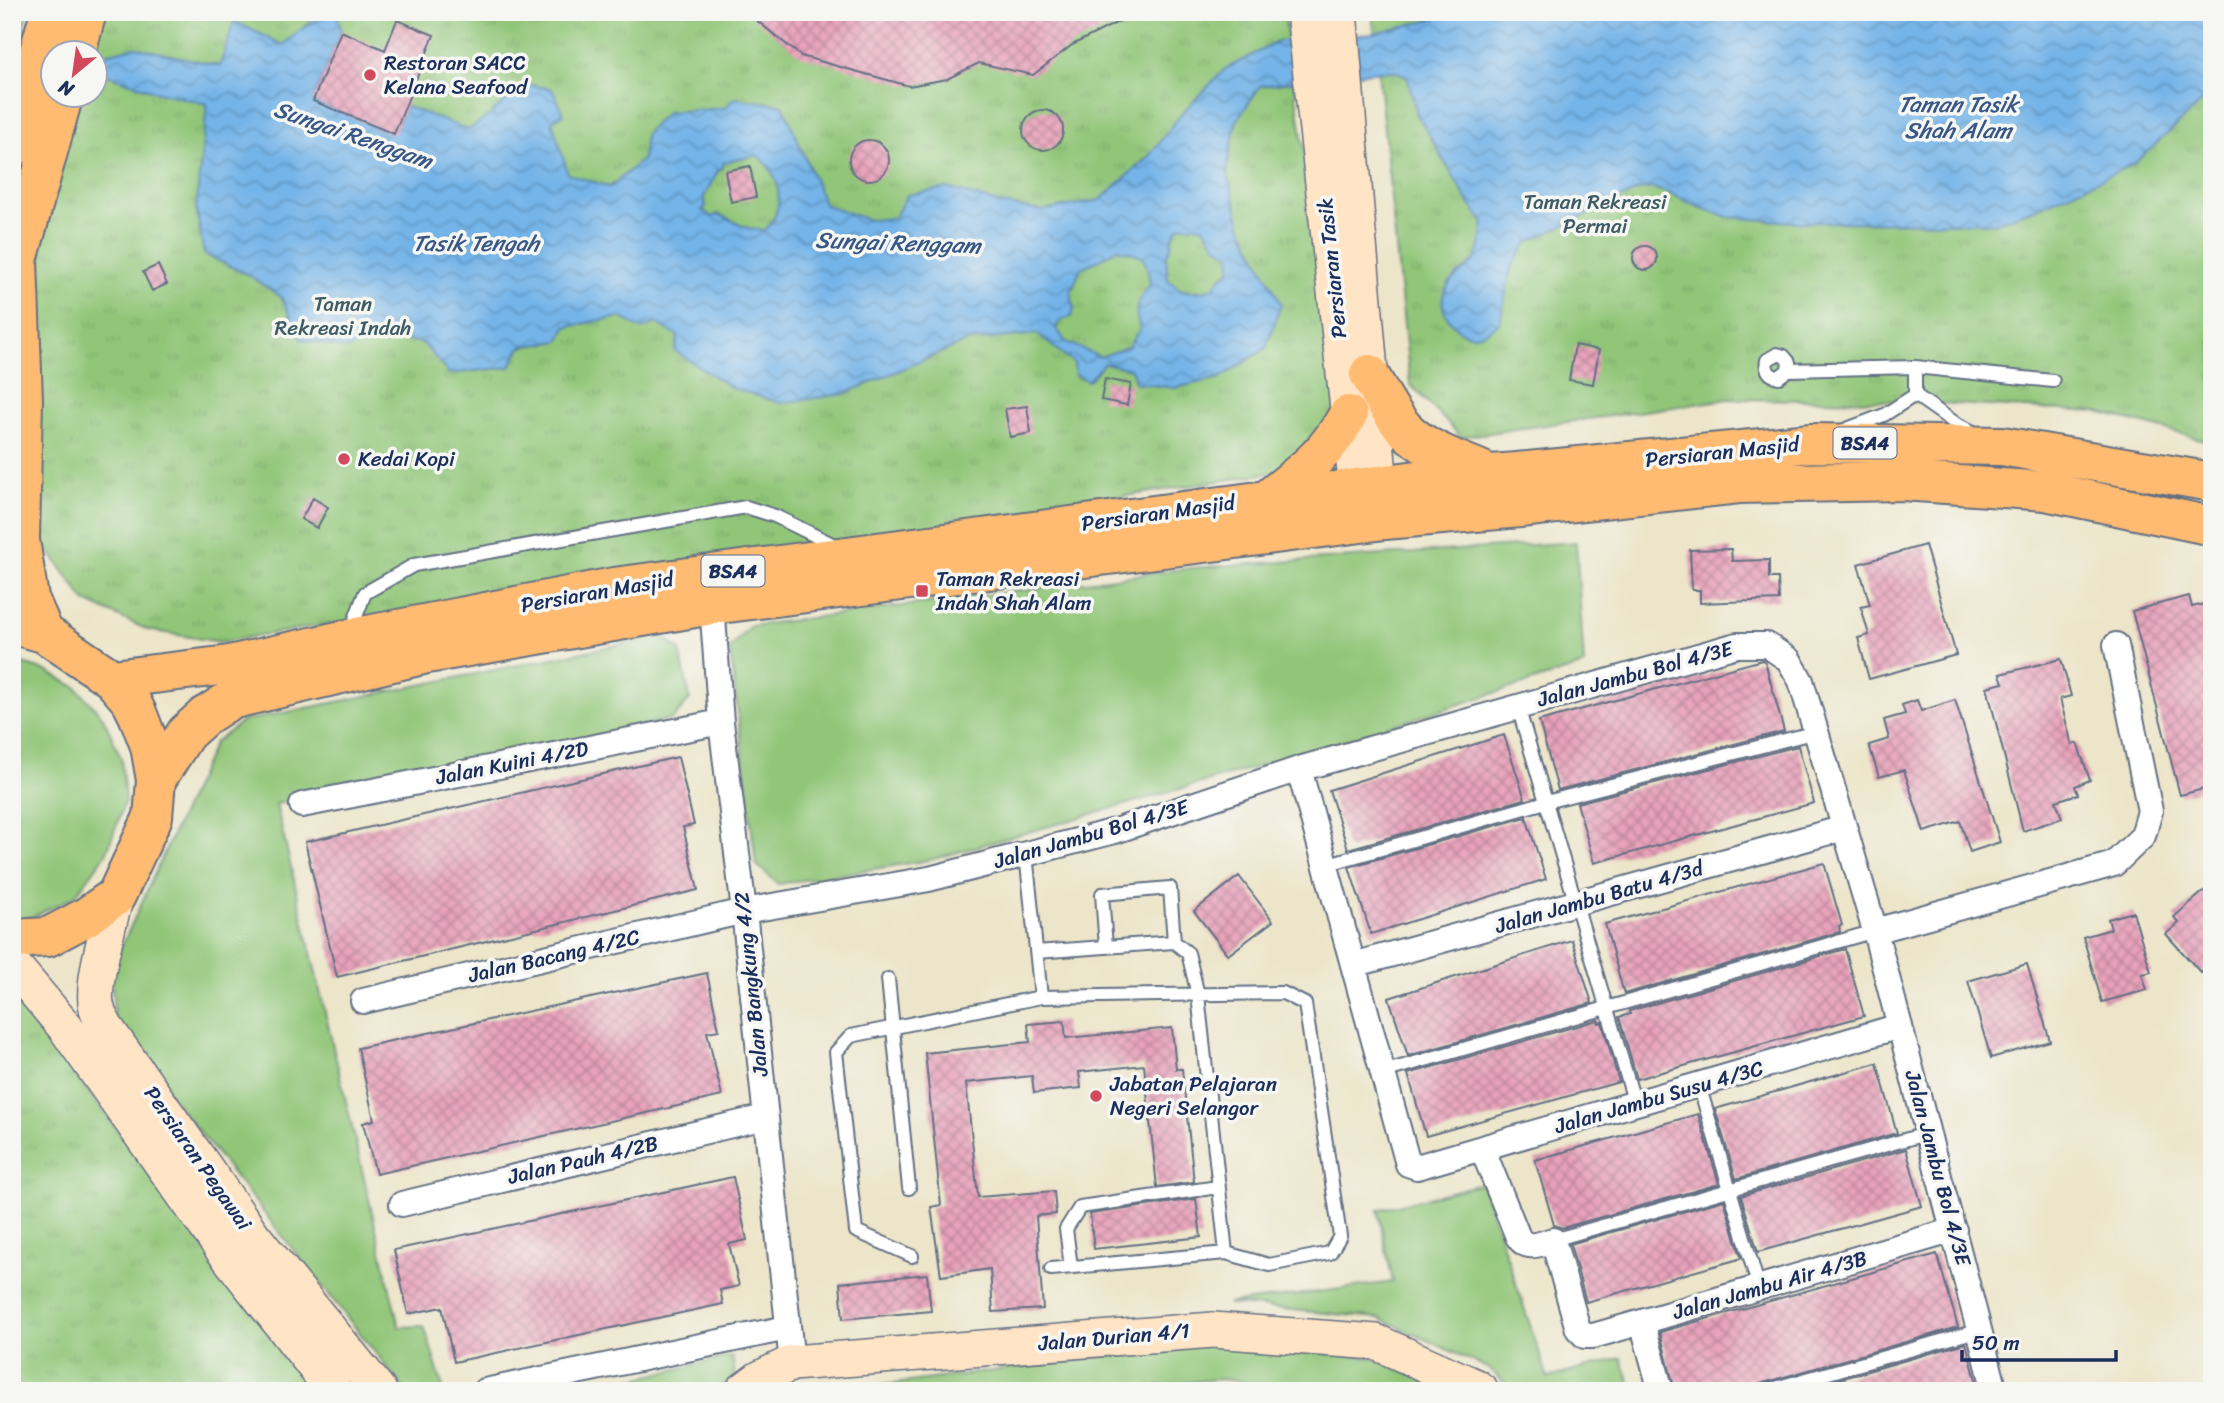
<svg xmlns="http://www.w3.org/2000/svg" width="2224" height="1403" font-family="Sriracha,sans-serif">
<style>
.green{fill:#91c678;stroke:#567a6b;stroke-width:2}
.park{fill:url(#park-tufts);stroke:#567a6b;stroke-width:2}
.water{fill:url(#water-waves);stroke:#4872a3;stroke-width:2;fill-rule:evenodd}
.building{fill:url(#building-cross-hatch)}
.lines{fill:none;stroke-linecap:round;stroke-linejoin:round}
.lane-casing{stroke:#646f83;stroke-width:16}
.street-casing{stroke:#646f83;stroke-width:28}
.secondary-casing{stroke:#646f83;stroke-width:38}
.primary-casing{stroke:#646f83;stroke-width:42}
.lane{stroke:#fff;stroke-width:12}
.street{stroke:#fff;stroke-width:24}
.secondary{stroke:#ffe4c6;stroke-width:35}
.primary{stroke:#ffbb71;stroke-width:38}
.poi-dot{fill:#d1495b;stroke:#f6f6f2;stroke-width:2.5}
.labels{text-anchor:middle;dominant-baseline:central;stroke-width:7;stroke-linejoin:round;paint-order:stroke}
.shield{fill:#f6f6f2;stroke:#5d6b8a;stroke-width:2}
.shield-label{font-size:19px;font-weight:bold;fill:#1b2f5e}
.poi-label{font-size:21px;fill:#1b2f5e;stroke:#f6f6f2;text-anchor:start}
.park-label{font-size:21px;fill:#3e5c66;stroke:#f6f6f2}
.street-label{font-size:21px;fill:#1b2f5e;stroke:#f6f6f2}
.water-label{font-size:23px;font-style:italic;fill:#365787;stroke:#f6f6f2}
</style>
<defs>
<pattern id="park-tufts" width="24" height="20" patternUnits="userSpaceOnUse" patternTransform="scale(1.75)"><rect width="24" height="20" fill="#91c678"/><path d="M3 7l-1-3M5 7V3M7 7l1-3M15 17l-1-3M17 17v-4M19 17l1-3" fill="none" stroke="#7caa6a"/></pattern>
<pattern id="water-waves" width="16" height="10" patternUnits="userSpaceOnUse" patternTransform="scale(1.75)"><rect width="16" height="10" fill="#74b4e8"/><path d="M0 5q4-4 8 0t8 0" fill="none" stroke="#5e93bf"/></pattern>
<pattern id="building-cross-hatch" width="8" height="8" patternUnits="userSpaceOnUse" patternTransform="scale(1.75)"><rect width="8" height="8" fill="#e8a2ba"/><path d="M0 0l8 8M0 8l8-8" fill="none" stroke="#bb849a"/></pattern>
</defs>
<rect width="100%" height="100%" fill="#f6f6f2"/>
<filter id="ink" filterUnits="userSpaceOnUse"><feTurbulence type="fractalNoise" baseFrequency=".0143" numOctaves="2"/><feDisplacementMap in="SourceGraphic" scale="14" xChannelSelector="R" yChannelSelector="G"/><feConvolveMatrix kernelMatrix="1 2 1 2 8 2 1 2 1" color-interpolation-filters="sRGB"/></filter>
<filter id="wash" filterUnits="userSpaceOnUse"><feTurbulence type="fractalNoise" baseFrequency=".00686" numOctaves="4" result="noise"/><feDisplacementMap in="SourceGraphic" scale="28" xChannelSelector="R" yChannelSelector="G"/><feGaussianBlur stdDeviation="1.57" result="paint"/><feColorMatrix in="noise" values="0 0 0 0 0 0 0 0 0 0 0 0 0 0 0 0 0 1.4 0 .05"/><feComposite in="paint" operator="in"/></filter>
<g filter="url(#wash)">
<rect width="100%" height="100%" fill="#ece5c9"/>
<path class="green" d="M1576 542 1584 665 1289 758 930 860 778 884 756 864 730 648 750 626 1191 568Z
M662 636 680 650 690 699 673 719 276 804 399 1327 424 1326 444 1391H406L115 1026 111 970 214 743 243 721Z
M12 661 46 671 76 687 103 717 121 758 125 801 106 854 75 896 33 917 12 921Z
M1482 1184 1548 1378 1621 1358 1633 1391H1514L1488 1368 1379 1318 1228 1304 1393 1282 1378 1210Z
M1210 1342 1373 1358 1450 1391H1328L1219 1379 1108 1391H841Z
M732 1356 735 1376 715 1391H584Z"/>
<path class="park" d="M12 12H28L12 70Z
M99 12H1284L1341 408 1330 439 1275 472 220 642 148 630 85 601 38 536 29 438 42 243 75 95 94 94V52Z
M1372 12H2212V442L2098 412 1901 401 1729 399 1461 437 1410 384Z
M12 990 14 992 312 1391H12Z"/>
<path class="water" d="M1447 12H2212V93L2134 164 2037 208 1994 223 1792 222 1728 217 1699 207 1666 192 1651 188 1639 190 1528 242 1511 268 1500 322C1491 329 1483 336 1471 335 1453 332 1438 309 1444 293 1449 276 1470 270 1477 256 1481 247 1482 233 1484 223L1470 205 1417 114 1407 76 1394 71 1372 72 1260 86 1236 122 1227 171 1242 228 1281 304 1266 348 1220 378 1175 388 1136 383 1131 369 1104 363 1088 381 1075 374 1074 363 1037 334 968 341 844 394 780 403 732 388 675 351 678 336 656 323 641 329 620 317 566 327 559 341 521 347 510 367 449 374 423 343 376 334 348 349 302 339 281 297 249 275 204 254 196 208 207 104 154 91 94 70 95 53 101 55 135 47 220 66 234 21 283 45 310 22 337 14 341 31 313 101 394 133 405 106 469 130 492 113 524 84 552 89 564 114 552 121 568 174 610 187 643 159 645 134 667 112 725 108 734 98 783 105 825 205 869 220 894 218 907 195 948 188 997 203 1042 211 1100 200 1148 157 1182 113 1225 69 1279 41 1369 34 1438 18ZM756 155C781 171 787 209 765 230 741 230 739 222 718 214L712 217 702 210 706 207 704 197 719 169 723 168V163ZM1179 226H1203L1218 247 1230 254 1231 269 1221 277 1214 287 1204 291H1183L1168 280 1166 257 1171 247 1172 238ZM1117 249C1144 255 1146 255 1150 284 1137 302 1133 307 1140 329L1128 347 1100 357 1066 342 1056 328 1060 321 1071 317 1074 310 1071 292 1081 268 1097 261Z
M12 24 94 52H52V59L12 49Z"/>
<g id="blocks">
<path class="building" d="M746 12H1138L1072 45 1033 75 979 63 947 79 909 86 801 56Z
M397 20 434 35 394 134 313 101 341 31 385 50Z
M1023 130a20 20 0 1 1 40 0a20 20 0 1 1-40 0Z
M849 160a20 20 0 1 1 40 0a20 20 0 1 1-40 0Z
M750 166 756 197 731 202 725 171Z
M1633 258a12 12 0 1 1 24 0a12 12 0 1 1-24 0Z
M158 265 167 284 152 291 143 272Z
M1575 345 1599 350 1593 384 1569 380Z
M1105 379 1131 384 1127 405 1101 400Z
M1027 406 1031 433 1010 437 1005 409Z
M313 498 328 507 317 528 301 519Z
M1925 545 1956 655 1869 679 1858 638 1869 635 1861 607 1870 605 1858 564Z
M1731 549 1732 561 1769 560V578H1778L1779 600 1700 603V590H1692L1690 550Z
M2189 596 2192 607 2212 602V787L2180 795 2132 611Z
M2061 659 2071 696 2060 699 2072 745 2077 743 2090 780 2075 786 2078 794 2056 801 2062 818 2023 831 1987 687 2003 683 2000 674Z
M1762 660 1765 662 1784 731 1558 790 1539 721Z
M1917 700 1921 711 1955 700 2000 842 1970 852 1960 821 1924 832 1904 770 1879 777 1869 745 1889 739 1884 720 1905 714 1902 705Z
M1504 735 1525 799 1348 849 1329 790Z
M1798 746 1814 803 1594 863 1577 803Z
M678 757 694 825 683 827 698 890 337 977 305 842Z
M1526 817 1546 879 1371 934 1349 867Z
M1824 863 1842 925 1839 926 1840 932 1624 994 1605 924Z
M1239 876 1273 921 1228 955 1194 911Z
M2212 884V963L2201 973 2166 934 2179 923 2174 917Z
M2133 912 2151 972 2142 974 2147 990 2102 1002 2083 937 2111 929 2108 919Z
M1572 940 1592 1003 1408 1056 1389 998Z
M1845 949 1864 1016 1637 1079 1619 1017 1630 1014 1629 1011Z
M2027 964 2050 1041 1991 1058 1968 981Z
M707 973 719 1030 707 1032 722 1096 376 1174 363 1123 374 1120 358 1048Z
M1598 1020 1599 1023 1602 1022 1619 1082 1426 1136 1408 1074Z
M1064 1021 1066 1038 1172 1028 1176 1069H1182L1194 1182 1157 1187 1144 1065 1079 1072 1081 1088 1034 1093 1032 1076 966 1083 978 1197 1054 1191 1056 1214 1036 1216 1043 1309 993 1312 990 1269 941 1276 931 1207 941 1205 925 1053 1030 1042 1028 1024Z
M1877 1063 1897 1133 1736 1179 1715 1109Z
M1698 1114 1719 1184 1562 1228 1554 1225 1535 1160Z
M1906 1149 1922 1206 1758 1252 1741 1196Z
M733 1177 747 1240 729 1244 739 1286 720 1290 723 1304 454 1362 442 1307 408 1314 394 1250Z
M1196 1199 1201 1237 1094 1249 1090 1214Z
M1724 1200 1741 1257 1739 1259 1586 1302 1570 1244Z
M1937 1254 1958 1327 1763 1383 1758 1385 1756 1391H1675L1660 1332Z
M927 1274 931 1311 843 1319 840 1283Z
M1966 1343 1979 1391H1798Z"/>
</g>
</g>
<g filter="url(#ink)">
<use href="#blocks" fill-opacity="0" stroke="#646f83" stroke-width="2"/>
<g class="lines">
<defs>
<path id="lane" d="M1915 367V395
M1788 370 1789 362 1784 356 1777 354 1767 360C1765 369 1769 376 1779 377L1788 370 1915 367 2053 381
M1915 395 1955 423 1977 434
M1844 430 1884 415 1915 395
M350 632 365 593 414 565 746 507 775 516 836 546
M1518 707 1635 1104
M1026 854 1041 997
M1325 865 1546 802 1816 732
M1106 947 1102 894 1170 888 1174 942
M1036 952 1174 942 1188 953 1198 995 1226 1253
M888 979 909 1188
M1383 1072 1875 931
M1699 1085 1759 1288
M1553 1240 1929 1133
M912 1256 856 1231 836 1052 851 1036 1041 997 1283 993 1305 1004 1340 1236 1330 1253 1269 1265 1226 1253 1051 1269
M1071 1267 1066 1229 1080 1207 1218 1187
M1765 1391 1980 1330"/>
<path id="street" d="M712 605 721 722 744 911 792 1363
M1299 769 1408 1164 1417 1167 1900 1026
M302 805 721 722
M1875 931 2114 864 2143 836 2150 811 2116 645
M1353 965 1844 828
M363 1001 744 911 929 879 1115 831 1299 769 1737 645H1767L1789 660 1801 681 1875 931 1995 1391
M1482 1148 1518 1237C1527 1251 1539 1244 1553 1240L1578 1329 1585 1336H1593L1642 1322 1954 1230
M402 1204 765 1117
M1642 1322 1661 1391
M485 1391 787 1328"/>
<path id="secondary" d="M1304 12 1360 517
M1339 12 1379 475
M116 896C110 920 90 986 97 1008 98 1015 103 1022 106 1028L253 1236 379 1391
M12 964 65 1027 224 1251 334 1391
M743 1391 759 1379 792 1363 1213 1330 1376 1342 1476 1387 1481 1391"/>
<path id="primary" d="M76 52 87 12
M12 148 50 12
M1369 374C1378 389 1387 407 1398 421 1418 448 1453 458 1483 471
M1269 498C1304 470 1326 455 1348 415
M44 633 29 598 20 540 23 400 18 260 64 94
M112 679 229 665 347 639 614 587 1424 479 1517 472 1811 443 2002 446 2212 482
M156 780 186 733 205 716 230 700 427 654 712 605 1385 520 1520 508 1739 484 1902 481 2045 491 2212 526
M12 939 48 937 86 917 116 896 153 817 156 780 150 746 138 715 131 701 112 679 44 633 21 627"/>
</defs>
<use href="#lane" class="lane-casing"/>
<use href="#street" class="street-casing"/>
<use href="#secondary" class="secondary-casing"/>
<use href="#primary" class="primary-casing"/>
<use href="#lane" class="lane"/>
<use href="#street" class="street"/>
<use href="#secondary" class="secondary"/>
<use href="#primary" class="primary"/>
</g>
</g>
<g class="poi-dot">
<circle cx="370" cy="75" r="7"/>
<circle cx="344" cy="459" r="7"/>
<rect x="915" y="584" width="14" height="14" rx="3.5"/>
<circle cx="1096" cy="1096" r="7"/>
</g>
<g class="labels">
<g class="shield">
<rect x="1833.5" y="427.5" width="63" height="31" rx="5"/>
<rect x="701.5" y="555.5" width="63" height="31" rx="5"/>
</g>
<g class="shield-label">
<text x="1865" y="443">BSA4</text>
<text x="733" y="571">BSA4</text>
</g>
<g class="poi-label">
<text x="384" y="63">Restoran SACC<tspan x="384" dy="24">Kelana Seafood</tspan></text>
<text x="358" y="459">Kedai Kopi</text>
<text x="936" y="579">Taman Rekreasi<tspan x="936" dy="24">Indah Shah Alam</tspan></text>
<text x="1110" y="1084">Jabatan Pelajaran<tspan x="1110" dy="24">Negeri Selangor</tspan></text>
</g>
<g class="park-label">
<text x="1595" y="202">Taman Rekreasi<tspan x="1595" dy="24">Permai</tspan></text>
<text x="343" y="304">Taman<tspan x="343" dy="24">Rekreasi Indah</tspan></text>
</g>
<g class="street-label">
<text transform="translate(1332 268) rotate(-96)">Persiaran Tasik</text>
<text transform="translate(1722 452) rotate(-6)">Persiaran Masjid</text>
<text transform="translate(1158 513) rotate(-8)">Persiaran Masjid</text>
<text transform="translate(597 592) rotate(-10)">Persiaran Masjid</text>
<text transform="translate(1635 674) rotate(-15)">Jalan Jambu Bol 4/3E</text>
<text transform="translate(512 763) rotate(-11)">Jalan Kuini 4/2D</text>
<text transform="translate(1091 834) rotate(-16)">Jalan Jambu Bol 4/3E</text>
<text transform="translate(1599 897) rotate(-16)">Jalan Jambu Batu 4/3d</text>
<text transform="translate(554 956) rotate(-13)">Jalan Bacang 4/2C</text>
<text transform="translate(751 984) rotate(-96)">Jalan Bangkung 4/2</text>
<text transform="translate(1659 1097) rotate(-16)">Jalan Jambu Susu 4/3C</text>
<text transform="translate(198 1158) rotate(55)">Persiaran Pegawai</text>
<text transform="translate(583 1160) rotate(-13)">Jalan Pauh 4/2B</text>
<text transform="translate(1938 1168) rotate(75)">Jalan Jambu Bol 4/3E</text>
<text transform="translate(1770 1285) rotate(-16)">Jalan Jambu Air 4/3B</text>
<text transform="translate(1114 1337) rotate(-5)">Jalan Durian 4/1</text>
</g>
<g class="water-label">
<text x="1958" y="104">Taman Tasik<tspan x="1958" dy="26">Shah Alam</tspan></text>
<text transform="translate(353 135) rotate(19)">Sungai Renggam</text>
<text x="476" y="243">Tasik Tengah</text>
<text transform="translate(898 243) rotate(2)">Sungai Renggam</text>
</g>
</g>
<rect width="2224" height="1403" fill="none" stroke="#f6f6f2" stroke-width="42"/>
<g transform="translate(74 74) rotate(209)"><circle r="33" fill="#f6f6f2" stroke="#9ea6b7" stroke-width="2"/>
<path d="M0-5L12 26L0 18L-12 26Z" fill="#d1495b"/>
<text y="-10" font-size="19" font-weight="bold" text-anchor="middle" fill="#1b2f5e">N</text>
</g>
<path d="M1962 1350v10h154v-10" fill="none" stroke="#1b2f5e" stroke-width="3.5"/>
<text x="1972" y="1350" font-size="21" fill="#1b2f5e" stroke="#f6f6f2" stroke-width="5" paint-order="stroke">50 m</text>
</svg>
